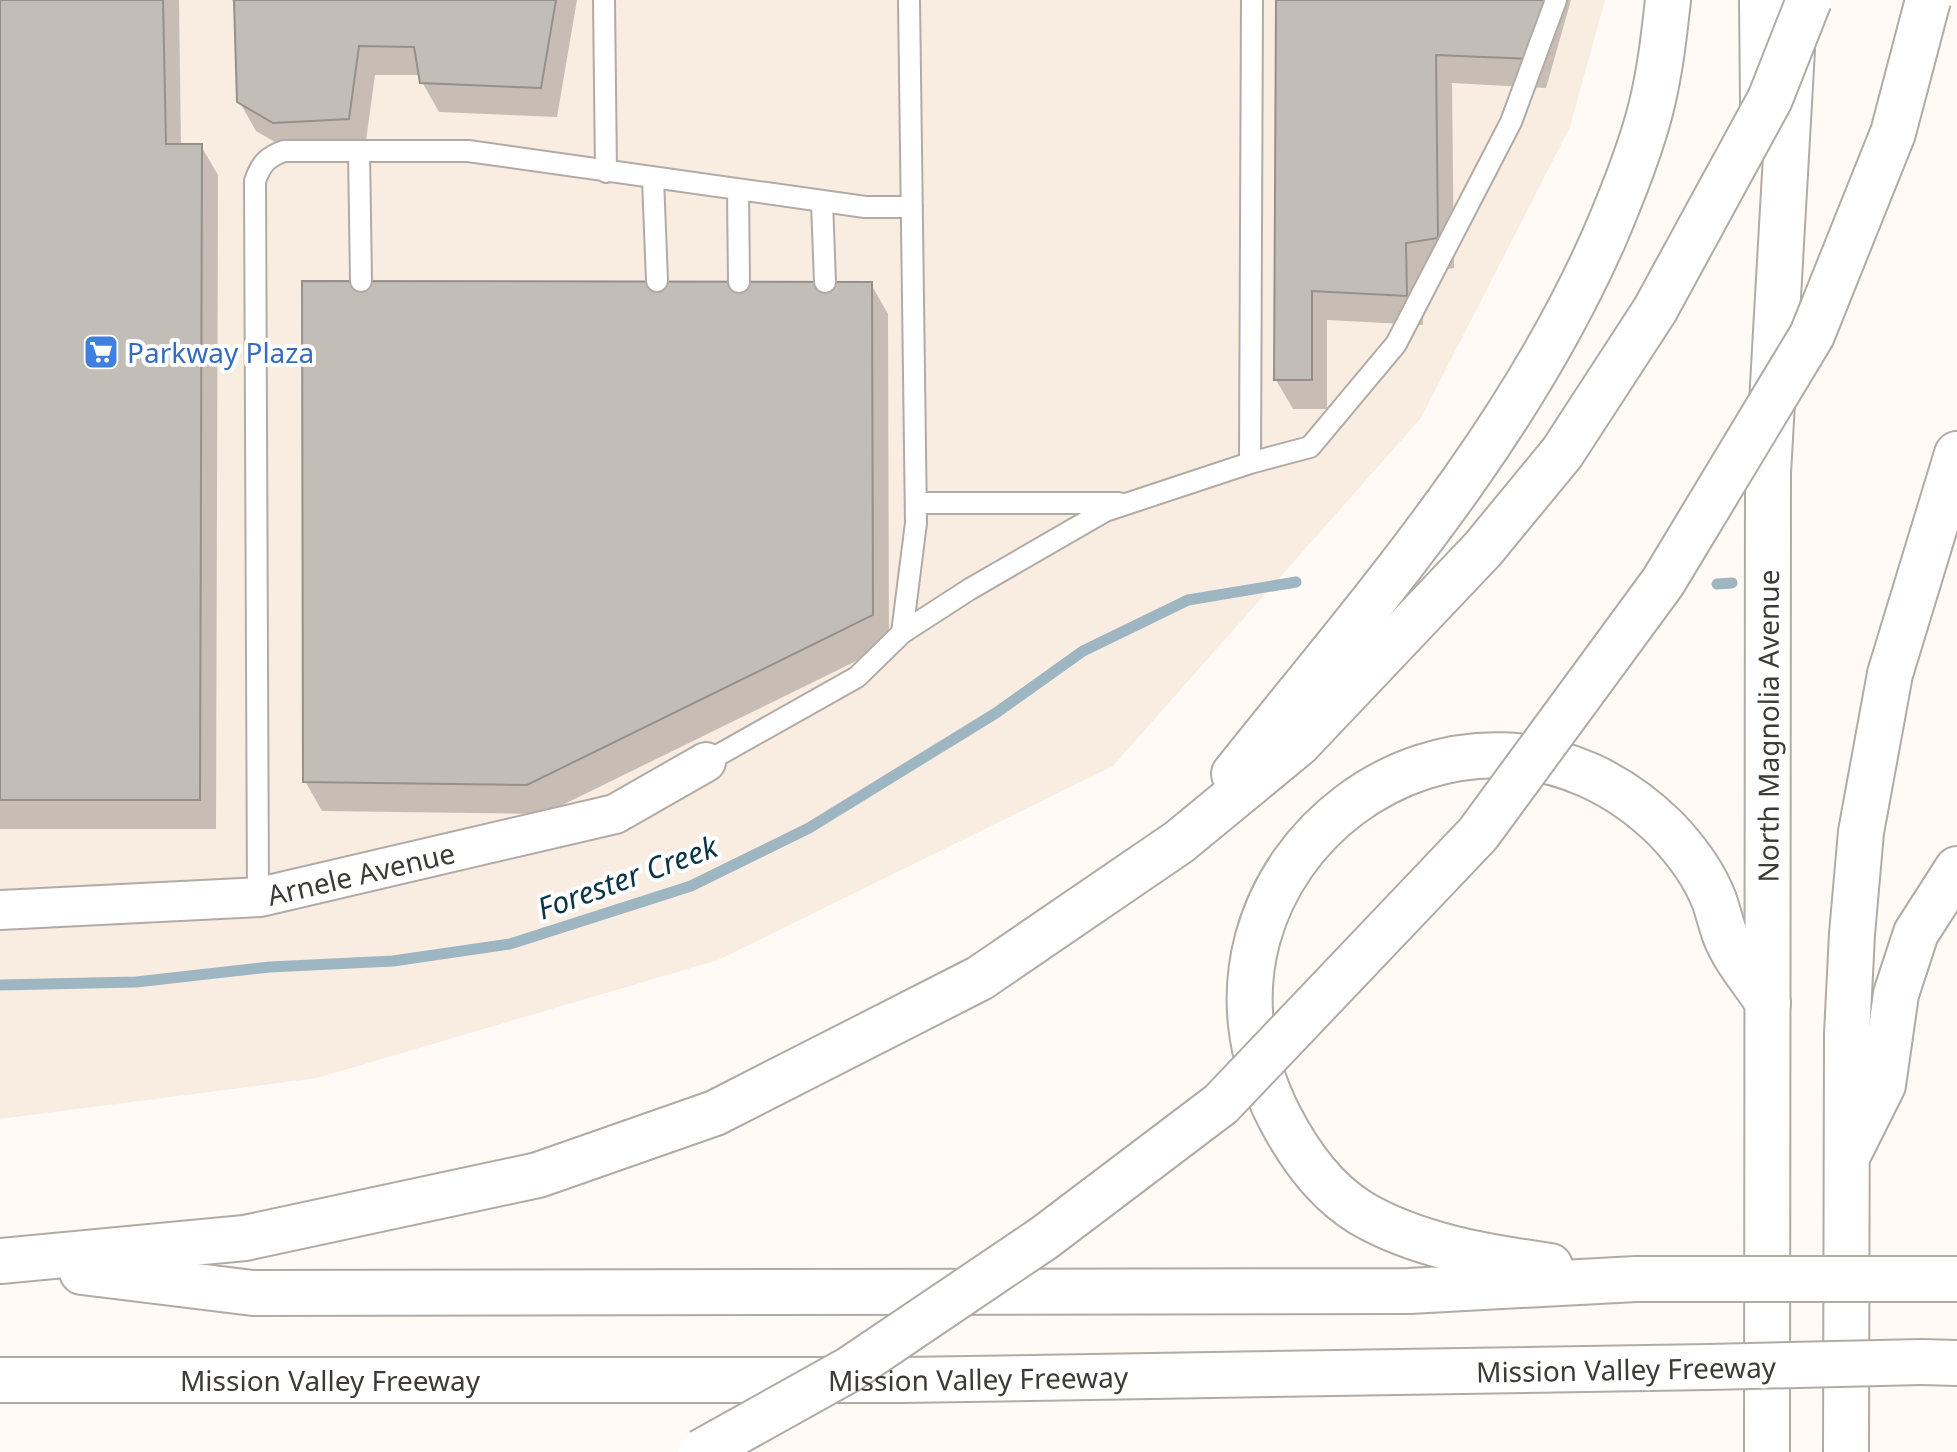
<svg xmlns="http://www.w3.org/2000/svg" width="1957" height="1452" font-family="'Noto Sans',sans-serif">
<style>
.built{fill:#f9ede2}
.shadow{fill:#0003}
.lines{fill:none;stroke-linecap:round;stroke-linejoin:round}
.stream{stroke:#9eb5c2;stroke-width:11}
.building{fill:#c3bdb8;stroke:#96908b;stroke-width:2}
.lane-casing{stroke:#b1aba6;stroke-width:24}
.street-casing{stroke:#b1aba6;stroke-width:42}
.highway-casing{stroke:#b1aba6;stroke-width:48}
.lane{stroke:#fff;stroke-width:20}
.street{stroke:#fff;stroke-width:38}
.highway{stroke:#fff;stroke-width:44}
.highway-bridge-casing{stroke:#b1aba6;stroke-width:48;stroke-linecap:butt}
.highway-bridge{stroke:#fff;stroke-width:44}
.labels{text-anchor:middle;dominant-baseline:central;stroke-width:8;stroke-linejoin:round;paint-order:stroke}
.shop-label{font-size:28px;fill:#366cbe;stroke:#fff;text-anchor:start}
.street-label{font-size:28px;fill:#3d3b39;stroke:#fff}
.water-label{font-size:30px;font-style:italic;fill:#093346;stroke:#fff}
</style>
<rect width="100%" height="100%" fill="#fffaf6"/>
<path class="built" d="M0 0H1605L1570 127 1421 418 1113 766 718 960 317 1078 0 1119Z"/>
<path class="shadow" d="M0 0H179L181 146H201L218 175 216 829H0Z
M232 0H577L557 117 439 112 422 82 421 75H375L365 148 292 152 256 131 239 101 236 7Z
M1278 0H1571L1546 88 1452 83 1454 268 1422 273 1423 325 1327 320V409H1293L1276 380Z
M871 284 888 314 889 645 544 814 322 811 305 781Z"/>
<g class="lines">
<path class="stream" d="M1717 584 1732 583
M0 985 136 982 270 967 393 961 510 944 691 886 809 828 996 713 1083 651 1188 600 1296 582"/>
</g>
<path class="building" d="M0 0H163L166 144H202L200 800H0Z
M234 0H556L541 88 420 83 414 47 359 46 349 119 273 123 237 102Z
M1276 0H1547L1530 59 1436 55 1438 238 1406 243 1407 296 1312 291V380H1274Z
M302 281 872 282 873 615 527 785 303 782Z"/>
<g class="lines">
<defs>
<path id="lane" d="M604 0 606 172
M359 151 361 281
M653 179 657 281
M738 190 739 282
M822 202 825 282
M1250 463 1310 447 1396 344 1511 122 1556 0
M916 503H1119
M902 633 970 589 1105 511 1250 463 1252 0
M706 762 857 677 902 633 916 523 909 0
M258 897 255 181C261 164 267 157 284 151H468L865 207H912"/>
<g id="street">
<path id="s1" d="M0 910 260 897 615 814 706 762"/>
</g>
<g id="highway">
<path d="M1762 0 1763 102"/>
<path d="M1234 774C1371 602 1514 442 1604 238 1622 196 1640 152 1651 108 1660 72 1664 36 1668 0"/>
<path d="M1850 1151 1883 1085 1896 994 1916 933 1957 869"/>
<path d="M0 1261 245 1238 538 1175 715 1113 980 978 1179 842 1298 744 1483 549 1562 453 1655 310"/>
<path d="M1550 1266C1487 1257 1417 1246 1361 1213 1325 1191 1298 1153 1279 1116 1152 867 1466 631 1666 829 1685 849 1704 874 1714 900 1718 911 1721 924 1725 935 1734 959 1754 981 1768 1003"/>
<path d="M82 1272 253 1293 1409 1291 1636 1279H1706"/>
<path d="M1912 1279H1957"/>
<path d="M1922 1362 1957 1363"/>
<path id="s2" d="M0 1380H902L1709 1367"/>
<path id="s3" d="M1767 1452 1768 473 1792 50"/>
<path d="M1846 1452 1847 1034 1852 934 1861 832 1890 674 1957 454"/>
</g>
</defs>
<use href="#lane" class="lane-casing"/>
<use href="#street" class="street-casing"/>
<use href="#highway" class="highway-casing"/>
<use href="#lane" class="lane"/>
<use href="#street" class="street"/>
<use href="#highway" class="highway"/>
<defs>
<path id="highway-bridge" d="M1655 310 1770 99 1809 0
M1706 1279H1912
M1709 1367 1922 1362
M701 1452 850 1369 1044 1238 1221 1104 1478 834 1663 582 1812 335 1893 133 1928 0"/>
</defs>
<use href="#highway-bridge" class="highway-bridge-casing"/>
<use href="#highway-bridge" class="highway-bridge"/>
</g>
<defs>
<symbol id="supermarket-square" viewBox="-11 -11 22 22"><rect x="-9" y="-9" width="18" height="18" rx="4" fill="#3f7fe0" stroke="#fff"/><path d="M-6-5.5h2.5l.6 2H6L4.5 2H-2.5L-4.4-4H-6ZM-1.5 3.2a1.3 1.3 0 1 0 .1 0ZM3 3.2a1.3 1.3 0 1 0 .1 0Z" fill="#fff"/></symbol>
</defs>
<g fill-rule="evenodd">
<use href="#supermarket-square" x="81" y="332" width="40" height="40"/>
</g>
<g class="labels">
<g class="shop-label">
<text x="127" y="352">Parkway Plaza</text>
</g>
<g class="street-label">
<text stroke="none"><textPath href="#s3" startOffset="726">North Magnolia Avenue</textPath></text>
<text stroke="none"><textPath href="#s1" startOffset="364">Arnele Avenue</textPath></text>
<text transform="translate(1626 1369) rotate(-1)">Mission Valley Freeway</text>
<text stroke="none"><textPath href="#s2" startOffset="978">Mission Valley Freeway</textPath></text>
<text stroke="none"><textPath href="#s2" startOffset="330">Mission Valley Freeway</textPath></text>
</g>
<g class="water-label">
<text transform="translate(627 877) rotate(-20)">Forester Creek</text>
</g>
</g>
</svg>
